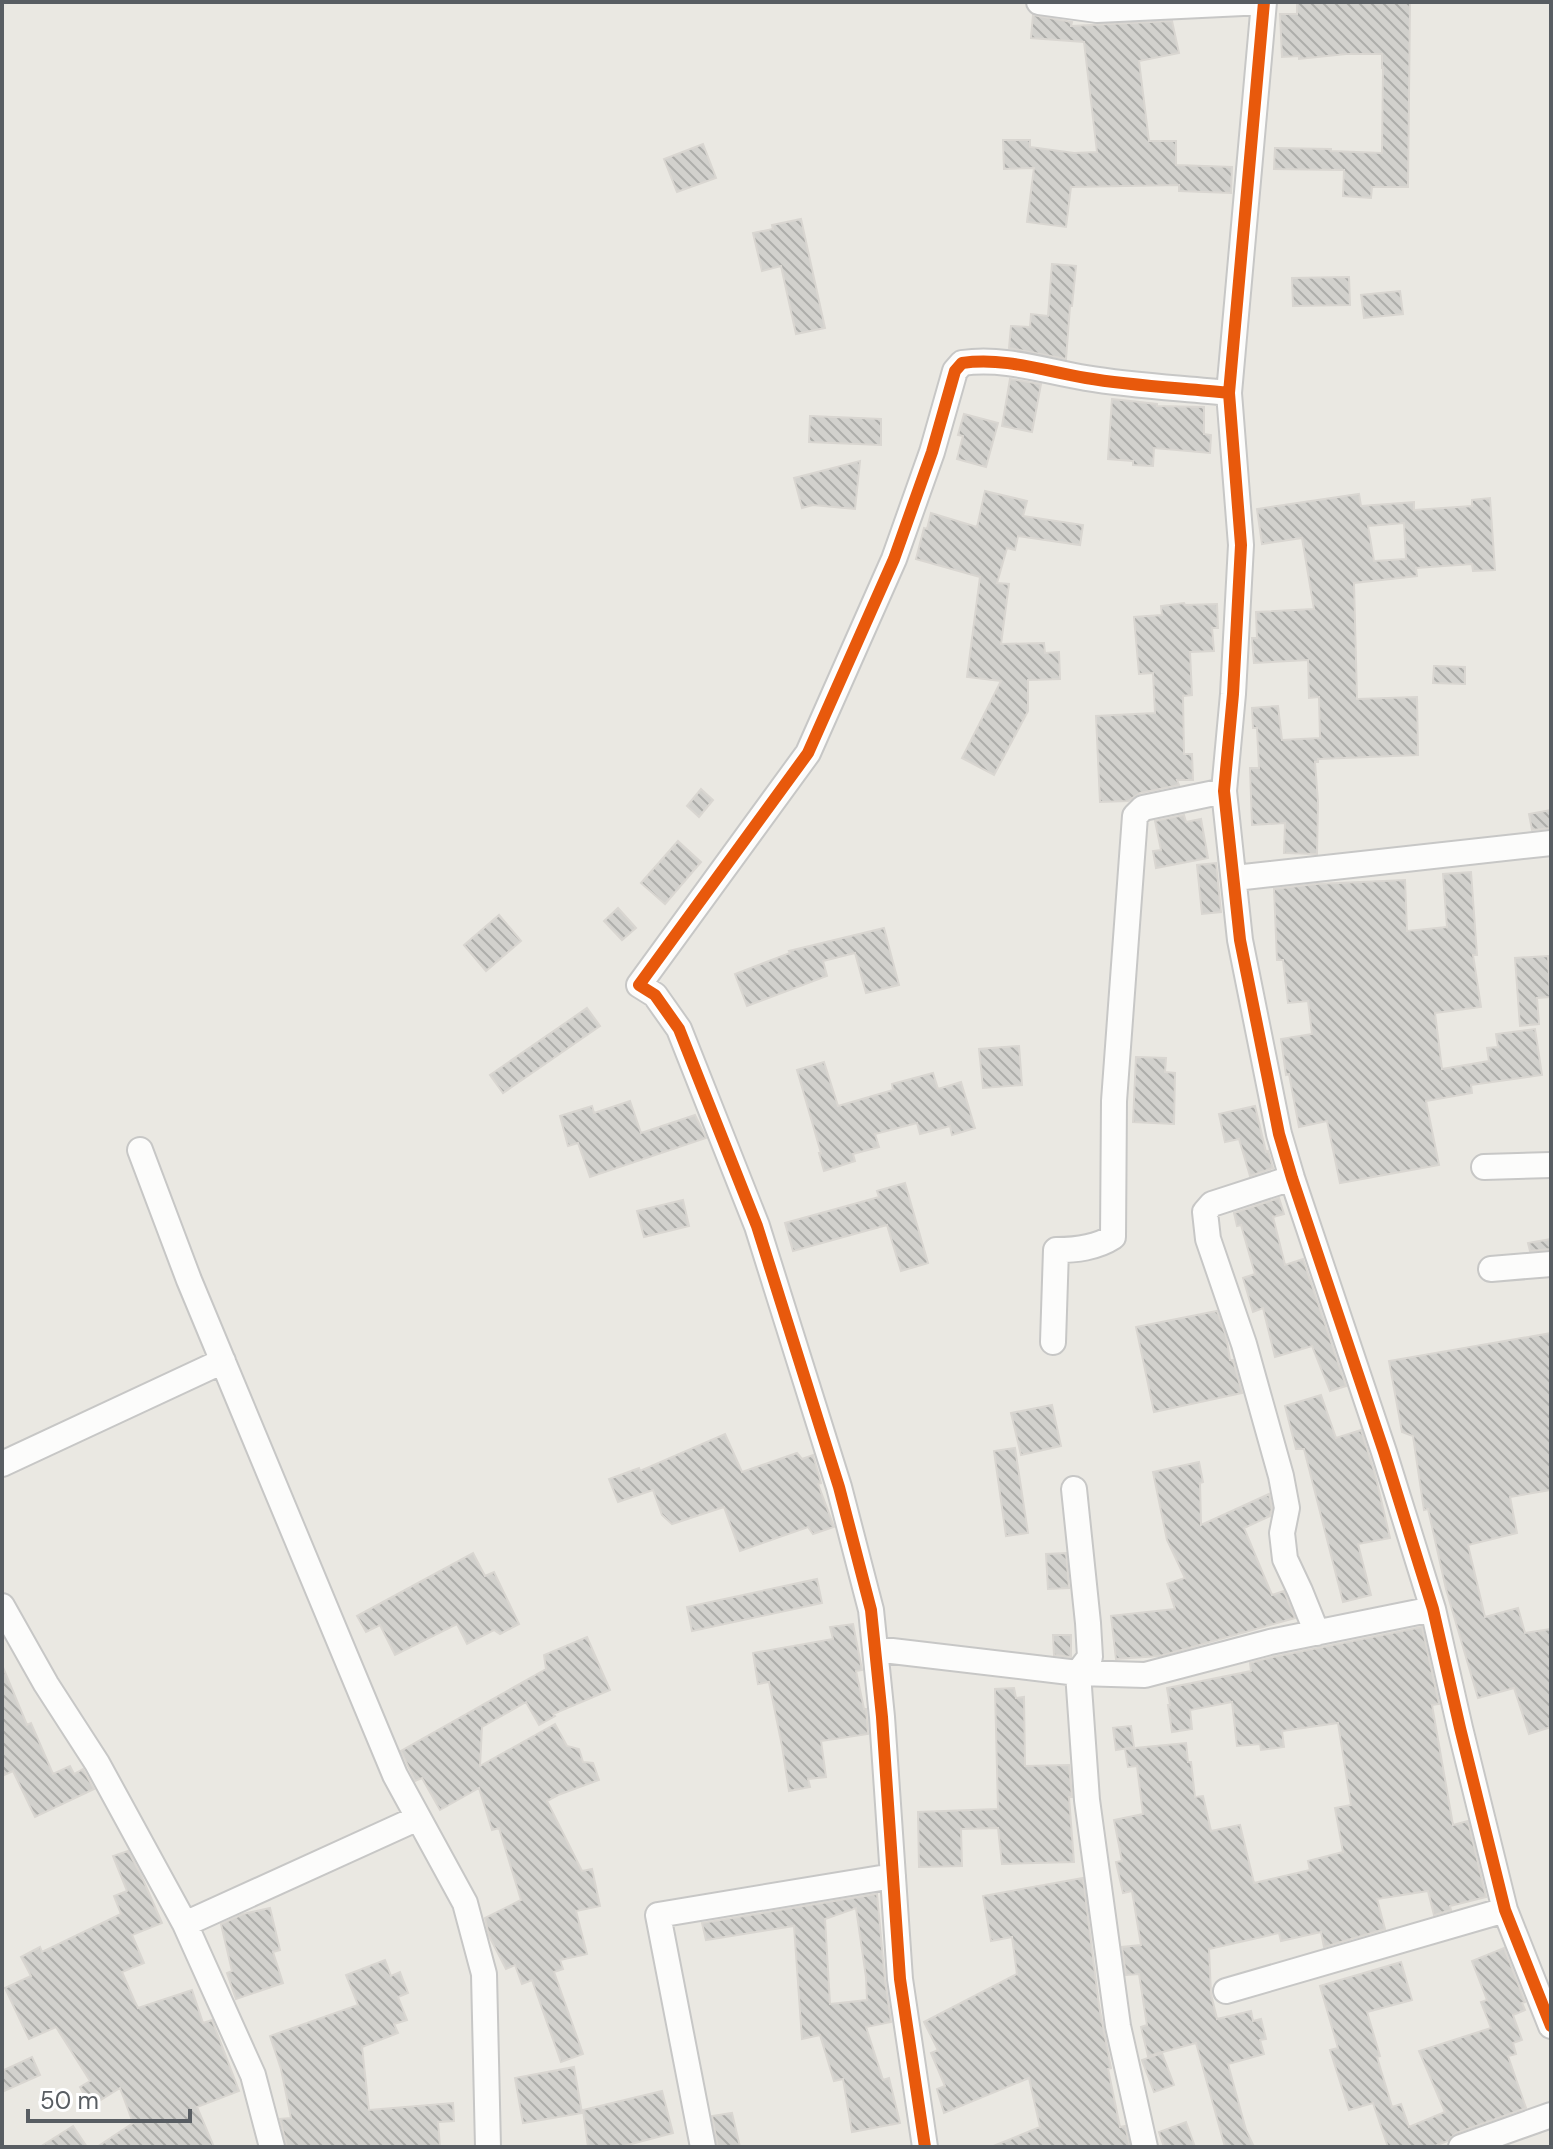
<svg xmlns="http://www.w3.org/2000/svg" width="1553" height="2149" font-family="'DM Sans',sans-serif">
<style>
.building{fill:url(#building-back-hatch);stroke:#d9d6d1;stroke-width:2;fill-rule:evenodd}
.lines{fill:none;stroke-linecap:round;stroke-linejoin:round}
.minor-casing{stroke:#c7c7c6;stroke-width:28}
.minor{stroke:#fcfcfb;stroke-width:24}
.cycleway-casing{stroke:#fff;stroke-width:17}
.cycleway{stroke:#e8590c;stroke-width:12}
</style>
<defs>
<pattern id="building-back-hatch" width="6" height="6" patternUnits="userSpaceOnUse" patternTransform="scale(2)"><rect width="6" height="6" fill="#d2d1cd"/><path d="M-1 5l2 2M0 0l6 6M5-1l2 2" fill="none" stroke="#adadaa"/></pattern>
</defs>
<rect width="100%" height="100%" fill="#eae8e2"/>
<path class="building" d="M1297 2H1410L1408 187H1372L1371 198 1343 196 1344 170 1274 169 1275 148 1331 149V151L1382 153 1383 68H1382V54H1346L1299 59V56L1282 57 1280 14H1297Z
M1033 15 1072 22 1071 26 1172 21 1179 53 1139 61 1149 141H1176V165L1232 167 1231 193 1179 191V185L1071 187 1066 227 1027 222 1034 168 1004 169 1003 140H1030V147L1074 153 1097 152 1084 42 1031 38Z
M703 144 716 178 677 192 664 159Z
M801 219 825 328 796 334 781 266 762 271 753 233 773 229 772 225Z
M1052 264 1076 266 1072 306H1070L1066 359 1009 348 1011 326 1030 327 1031 314 1048 316Z
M1349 277 1350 305 1293 306 1292 278Z
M1400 291 1403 314 1364 318 1361 295Z
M1010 379 1041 384 1032 432 1002 426Z
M1112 399 1157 404V406L1204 407V434L1211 435 1210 453 1154 448 1153 466 1133 465V461L1108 459Z
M964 414 998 423 986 467 957 459 963 436 958 435Z
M810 416 881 419V445L809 442Z
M860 461 855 509 813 505 802 508 794 478Z
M985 491 1027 501 1023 516 1083 525 1080 545 1018 536 1015 550 1007 548 997 583 1009 584 1001 644 1044 643 1045 653 1059 652 1060 679 1028 680V711L994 775 962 758 1001 681 967 677 980 577 916 559 924 528 927 529 931 513 977 527Z
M1359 494 1361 506 1414 502V510L1472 506V500L1490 498 1495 570 1473 571 1472 564 1416 568 1417 576 1354 583 1357 699 1417 697 1418 755 1318 759V762H1315L1318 802 1317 854 1284 853 1285 823 1252 825 1250 768H1259L1257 728H1253L1252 708 1278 706 1282 740 1320 738 1319 697 1309 698 1308 660 1254 663 1252 638H1257L1256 612 1314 609 1302 538 1262 544 1257 509ZM1404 523 1406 559 1374 561 1368 526Z
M1184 603 1185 605 1217 604 1218 628H1212L1214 651 1190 652 1192 695 1183 696 1184 754H1192L1193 780H1177L1179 785 1140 793 1128 801 1100 802 1096 716 1155 713 1153 673 1139 674 1134 617 1162 615 1161 606Z
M1434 666 1465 667V684L1433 683Z
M701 789 713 800 699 817 687 806Z
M1551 810V828L1532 830 1529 814Z
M1184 815 1186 822 1201 819 1208 858 1156 868 1153 851 1161 850 1155 821Z
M678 841 701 862 665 904 641 883Z
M1216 863 1221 912 1202 914 1197 865Z
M1471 872 1477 955H1473L1481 1007 1435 1013 1442 1069 1489 1061 1487 1048 1498 1047 1496 1034 1535 1029 1542 1075 1471 1085 1472 1093 1426 1101 1439 1165 1340 1183 1327 1121 1299 1127 1289 1074 1286 1075 1281 1039 1312 1034 1308 1001 1288 1003 1283 960H1277L1274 889 1316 884 1405 880 1407 931 1447 927 1443 874Z
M618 908 636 928 622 940 604 921Z
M499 915 521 941 486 971 464 945Z
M884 928 899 985 866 993 855 953 823 961 827 976 747 1006 735 974 790 953 789 951Z
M1548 956 1550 997 1537 998 1539 1024 1520 1026 1515 958Z
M587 1008 600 1026 503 1093 490 1075Z
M1019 1046 1022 1085 983 1088 979 1049Z
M1136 1057 1166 1058 1165 1072 1175 1073 1174 1124 1133 1122Z
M824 1062 838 1106 893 1090 892 1084 933 1073 938 1089 961 1082 975 1128 952 1135 950 1126 920 1134 917 1123 875 1134 879 1147 853 1154 855 1161 824 1171 819 1153H821L797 1070Z
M630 1101 641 1133 695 1115 706 1138 590 1177 578 1143 568 1146 560 1116 592 1106 594 1113Z
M1255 1106 1266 1152 1268 1151 1273 1168 1250 1176 1239 1139 1225 1142 1219 1114Z
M905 1183 928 1263 901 1271 887 1225 793 1251 785 1223 879 1197 877 1191Z
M1279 1198 1284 1214 1273 1217 1285 1265 1303 1259 1346 1386 1330 1391 1312 1346 1275 1357 1263 1308 1253 1312 1243 1278 1255 1274 1241 1225 1237 1226 1234 1213Z
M683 1200 689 1226 644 1237 637 1211Z
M1551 1239V1249L1530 1251 1528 1243Z
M1217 1311 1226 1336 1230 1360H1233L1242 1393 1154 1412 1136 1327Z
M1551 1333V1490L1510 1497 1517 1533 1468 1545 1485 1617 1518 1608 1525 1633 1551 1629V1727L1529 1734 1514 1688 1478 1698 1446 1589 1428 1509 1424 1510 1413 1436 1402 1432 1389 1361Z
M1321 1395 1336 1438 1361 1430 1375 1474 1390 1538 1358 1544 1371 1595 1343 1602 1304 1449H1296L1285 1406Z
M1052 1405 1061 1446 1021 1455 1011 1413Z
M725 1434 742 1472 797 1453 802 1459 813 1455 821 1483 818 1484 834 1527 813 1534 808 1527 740 1551 724 1507 672 1524 662 1515 653 1490 618 1502 609 1479 639 1468 640 1471Z
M1015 1448 1028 1533 1006 1536 994 1451Z
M1199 1462 1203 1482 1200 1483 1201 1525 1269 1494 1272 1508 1270 1516 1244 1528 1272 1595 1284 1591 1295 1618 1160 1656 1116 1659 1111 1616 1175 1609 1167 1584 1185 1578 1167 1540 1153 1472Z
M473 1553 485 1576 494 1572 519 1624 500 1634 494 1630 467 1644 457 1624 395 1655 380 1625 366 1632 357 1616Z
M1066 1553 1069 1588 1048 1589 1046 1554Z
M817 1579 822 1603 692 1631 687 1607Z
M853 1624 862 1670 856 1671 864 1709H866L868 1734 821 1741 826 1777 808 1779 810 1787 789 1791 782 1746 769 1682 758 1684 753 1653 833 1639 830 1627Z
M1422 1627 1439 1704 1432 1705 1453 1825 1468 1821 1486 1897 1450 1906 1451 1910 1434 1915 1428 1891 1377 1899 1385 1929 1324 1947 1321 1932 1281 1941 1279 1933 1209 1949 1211 1994 1217 2019 1251 2011 1253 2021 1261 2019 1266 2039 1260 2040 1264 2054 1228 2064 1246 2130 1254 2147H1225L1196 2043 1148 2056 1141 2027 1147 2025 1139 1974 1126 1975 1122 1947 1141 1945 1132 1891 1123 1893 1116 1862 1122 1861 1114 1820 1143 1814 1137 1766 1128 1767 1125 1749 1186 1743 1188 1762H1191L1195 1797 1203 1796 1211 1831 1240 1825 1254 1883 1310 1870 1308 1861 1343 1852 1335 1808 1351 1805 1338 1723 1282 1731 1284 1747 1261 1750 1260 1744 1237 1746 1232 1702 1190 1710 1192 1729 1172 1732 1168 1705H1170L1167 1688 1251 1671 1250 1663 1273 1657Z
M1053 1635H1071V1657L1054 1655Z
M587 1637 610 1690 553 1714 555 1716 539 1725 526 1702 482 1727 480 1766 555 1724 567 1746 579 1749 583 1762 593 1763 599 1780 558 1795 547 1801 582 1871 592 1869 600 1906 576 1911 587 1954 560 1960 563 1969 554 1972 583 2054 561 2062 532 1980 522 1984 515 1965 506 1969 489 1936 485 1918 521 1900 499 1828 492 1830 479 1788 440 1810 422 1778 415 1781 401 1751 546 1669 544 1655Z
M2 1665 27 1725 31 1723 53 1774 70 1766 74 1774 83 1769 94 1789 35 1817 13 1771 2 1776Z
M1014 1688 1016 1698 1024 1697 1025 1766 1069 1765 1072 1797H1069L1074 1862 1002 1864 998 1828 961 1829 962 1866 919 1867 918 1812 998 1809 995 1689Z
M1131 1726 1134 1747 1116 1750 1113 1728Z
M128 1851 141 1875 162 1923 132 1935 144 1963 122 1972 135 2002 138 2008 192 1990 203 2023 212 2020 239 2091 197 2107 214 2147H97L133 2123 120 2088 91 2106 80 2087 90 2081 56 2027 29 2039 5 1988 31 1976 21 1957 40 1947 42 1952 121 1914 114 1896 127 1891 113 1856Z
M1083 1878 1099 2006 1111 2068 1108 2069 1120 2127 1125 2126 1130 2147H991L1040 2127 1029 2078 944 2113 937 2089 945 2086 931 2053 938 2050 924 2022 1017 1974 1012 1937 991 1941 983 1896Z
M877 1894 885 1981 891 2022 866 2027 883 2080 889 2078 900 2123 852 2132 843 2079 834 2081 820 2035 802 2039 794 1926 706 1940 702 1923ZM856 1908 866 1977 867 2000 830 2004 825 1919Z
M270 1908 280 1950 273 1952 283 1983 236 1999 227 1973 232 1971 221 1924 243 1914Z
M1504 1948 1525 2002 1522 2003 1525 2010 1513 2015 1522 2040 1513 2043 1516 2054 1508 2056 1526 2108 1456 2133 1448 2141 1432 2147H1388L1373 2103 1349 2110 1330 2050 1338 2048 1320 1986 1401 1962 1412 2000 1367 2012 1380 2056 1377 2057 1392 2107 1401 2104 1409 2127 1445 2112 1419 2051 1491 2028 1481 2002 1487 2000 1472 1961Z
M385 1960 391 1976 400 1972 408 1993 398 1997 407 2020 394 2024 398 2033 362 2047 369 2110 453 2103 454 2121 438 2122 440 2147H287L280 2119 291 2118 281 2069 270 2036 358 2005 346 1975Z
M1162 2053 1174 2085 1154 2092 1142 2060Z
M32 2057 40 2075 2 2092V2071Z
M574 2067 582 2113 523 2123 515 2078Z
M662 2091 673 2133 620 2147H588L583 2110Z
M732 2113 740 2147H718L712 2116Z
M1186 2122 1195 2147H1164L1159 2132Z
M73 2126 87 2147H40Z"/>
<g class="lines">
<defs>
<path id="minor" d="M1039 2 1097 10 1264 2
M1264 2 1229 393 1241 545 1233 694 1224 791 1240 940 1279 1134 1292 1178 1384 1452 1433 1609 1460 1728 1505 1910 1551 2026
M1235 878 1551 843
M140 1150 189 1280 395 1775 465 1903 484 1974 488 2147
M1484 1167 1551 1165
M1292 1178 1212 1204 1205 1212 1208 1239 1244 1344 1281 1476 1287 1508 1282 1533 1285 1559 1300 1591 1317 1633
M1491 1269 1551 1264
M1053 1342 1056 1250C1076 1250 1096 1248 1113 1237L1114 1101 1135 816 1143 808 1224 791
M2 1464 223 1361
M1074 1489 1088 1623 1090 1657 1078 1673 1087 1800 1118 2026 1145 2147
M2 1606 46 1684 97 1763 185 1924 253 2075 272 2147
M875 1649 1078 1673 1145 1675 1270 1642 1433 1609
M185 1924 418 1818
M1226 1991 1505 1910
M703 2147 658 1915 893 1876
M925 2147 900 1979 882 1717 871 1610 839 1487 757 1226 679 1029 655 995 639 985 808 753 894 559 932 452 955 371 962 363C1005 357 1044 371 1086 378 1133 386 1182 388 1229 393
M1461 2147 1551 2115"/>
</defs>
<use href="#minor" class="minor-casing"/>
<use href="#minor" class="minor"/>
<defs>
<path id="cycleway" d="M1264 2 1229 393 1241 545 1233 694 1224 791 1240 940 1279 1134 1292 1178 1384 1452 1433 1609 1460 1728 1505 1910 1551 2026
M925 2147 900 1979 882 1717 871 1610 839 1487 757 1226 679 1029 655 995 639 985 808 753 894 559 932 452 955 371 962 363C1005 357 1044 371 1086 378 1133 386 1182 388 1229 393"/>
</defs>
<use href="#cycleway" class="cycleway-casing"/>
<use href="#cycleway" class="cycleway"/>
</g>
<rect width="1553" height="2149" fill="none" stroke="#585d62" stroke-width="8"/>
<path d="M28 2109v12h162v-12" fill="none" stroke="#585d62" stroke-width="4"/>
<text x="40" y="2109" font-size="24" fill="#585d62" stroke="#ffffff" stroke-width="6" paint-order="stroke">50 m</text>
</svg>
